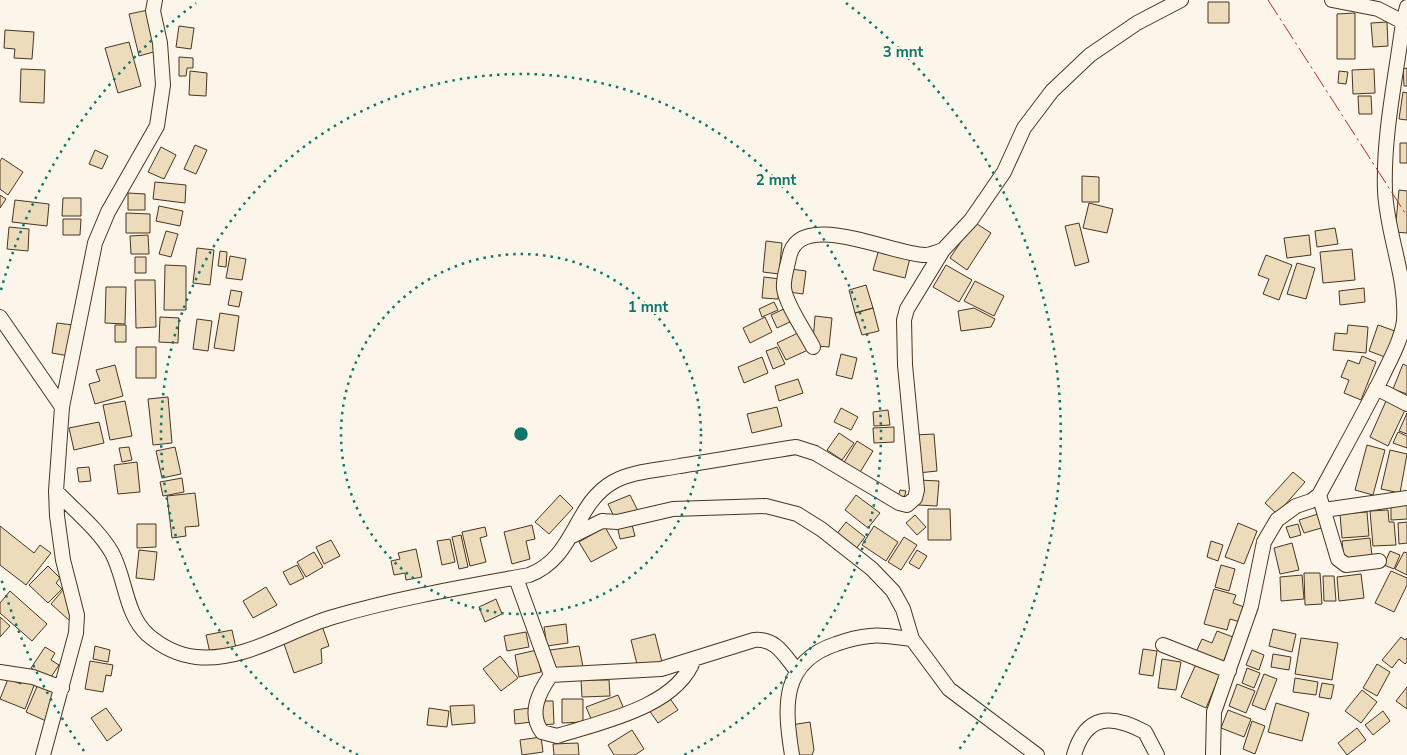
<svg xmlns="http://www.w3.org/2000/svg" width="1407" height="755" font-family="'Nunito Sans',sans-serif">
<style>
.building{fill:#ecdcbc;stroke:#4a3520}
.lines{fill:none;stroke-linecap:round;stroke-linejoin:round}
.street-casing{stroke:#4a3520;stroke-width:16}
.street{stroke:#fbf6e9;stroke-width:14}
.power{stroke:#c62828;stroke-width:1;stroke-dasharray:18 4 2.5 4;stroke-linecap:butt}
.ring{fill:none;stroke:#0f766e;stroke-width:2.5;stroke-dasharray:2.5 5}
.centre{fill:#0f766e;stroke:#fbf6e9;stroke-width:2.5}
.ring-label{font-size:15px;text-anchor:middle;font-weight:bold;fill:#0f766e;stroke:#fbf6e9;stroke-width:4;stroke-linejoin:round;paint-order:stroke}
</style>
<rect width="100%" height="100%" fill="#fbf6e9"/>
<path class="building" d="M1208 2H1229V23H1208Z
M148 10 157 51 139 56 129 14Z
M1355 13V59H1337V14Z
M1387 22 1388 46 1373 47 1371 23Z
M179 26 194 28 191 49 176 47Z
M5 30 34 32 32 59 14 58 15 49 4 48Z
M129 42 141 86 118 93 105 48Z
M179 57 193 58V68H187L186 76H179Z
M1407 68V86H1404L1403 69Z
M21 69 45 70 44 103 20 102Z
M1374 69 1375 93 1353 94 1352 70Z
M190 71 207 73 206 96 189 95Z
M1339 71 1348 72 1346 84 1338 83Z
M1403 92 1407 93V120L1399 119Z
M1358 96H1371L1372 114H1359Z
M1400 143H1407V163H1400Z
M195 145 207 150 196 174 184 169Z
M161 147 176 155 164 179 148 172Z
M95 150 108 156 102 169 89 164Z
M2 158 23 172 8 195 0 189V161Z
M1082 176 1099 177V202H1082Z
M155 182 186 185 185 203 153 199Z
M1399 190 1407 191V233L1395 232Z
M128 193 145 194V210H128Z
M0 195 6 199 0 208Z
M63 198H81V216H62Z
M15 200 49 204 47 226 12 222Z
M1089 203 1113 209 1107 233 1083 228Z
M159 206 183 211 180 226 156 221Z
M126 213 150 214V233H126Z
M63 219H81L80 235H63Z
M974 222 991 233 967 270 950 258Z
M1079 223 1089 262 1075 266 1065 226Z
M9 227 29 229 28 251 7 249Z
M1335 228 1338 244 1317 247 1315 231Z
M166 231 178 234 171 257 159 254Z
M148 235 149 254H131L130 236Z
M1309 235 1311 255 1287 258 1284 238Z
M766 241 782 243 779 274 763 272Z
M197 248 214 250 210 285 193 283Z
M879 249 910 258 905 278 873 270Z
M1352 249 1355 280 1323 283 1320 252Z
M220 251 227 252 226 267 218 266Z
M1266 255 1292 265 1279 300 1263 294 1269 279 1258 275Z
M230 256 246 259 242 280 226 278Z
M135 257H146V273H135Z
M1297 263 1315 268 1306 299 1287 294Z
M165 265 186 266V310H164Z
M946 265 972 280 959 302 933 287Z
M791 269 806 271 803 294 789 292Z
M764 277 780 279 778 299 762 298Z
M135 280H155L156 327 136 328Z
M975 281 1004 296 994 316 964 301Z
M866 285 873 308 855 313 849 290Z
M106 287H126L125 324 105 323Z
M1364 288 1365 302 1340 305 1339 291Z
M231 290 242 292 239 307 228 305Z
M774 302 778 310 762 317 759 309Z
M788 307 794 320 777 328 771 315Z
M873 308 879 331 862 335 855 313Z
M974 308 995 319 991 327 961 331 958 311Z
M220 313 239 316 234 351 214 348Z
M815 316 832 318 829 347 817 346 813 341Z
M160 317 179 318 178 343 159 342Z
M765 317 772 332 750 343 743 328Z
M197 319 212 321 208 351 193 349Z
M57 323 73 325 69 356 52 353Z
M115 325H126V342H115Z
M1348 325 1368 327 1366 353 1333 350 1335 333 1347 334Z
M1378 325 1395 331 1385 357 1369 351Z
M800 332 808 350 786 360 777 343Z
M136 347H156V378H136Z
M777 347 785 364 773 369 766 351Z
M841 354 857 358 852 379 836 375Z
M1362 356 1376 362 1361 400 1344 393 1349 380 1341 377 1348 360 1359 364Z
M762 357 768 373 744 383 738 367Z
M1403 364 1407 366V394L1393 389Z
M115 365 123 396 95 404 89 384 100 381 96 370Z
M798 379 803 393 779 401 775 386Z
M168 397 172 443 153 445 148 399Z
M125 401 132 436 110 440 103 405Z
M1386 401 1405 410 1388 446 1370 437Z
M777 407 782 426 752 433 747 414Z
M841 408 858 417 851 430 834 422Z
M888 410 890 425 874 426 873 412Z
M1407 413V434L1399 431Z
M99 422 104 443 74 450 69 428Z
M894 427V442L874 443 873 428Z
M1398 432 1407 436V448L1393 443Z
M839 433 854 443 842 460 827 450Z
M934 434 937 471 918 473 915 435Z
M857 441 873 451 859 474 843 464Z
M1367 445 1385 450 1373 495 1355 490Z
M129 447 132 460 122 462 119 448Z
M175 447 181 474 162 478 156 451Z
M1390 450 1407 454 1400 493 1381 489Z
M137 462 140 492 118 494 114 465Z
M89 467 91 481 79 482 77 468Z
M1293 472 1305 482 1277 514 1265 503Z
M182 478 184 492 163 496 160 482Z
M919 480 939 481 937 506 918 505Z
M900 490 906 491 904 498 898 497Z
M195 493 199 526 185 527 186 536 172 538 167 496Z
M560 495 573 508 549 534 535 522Z
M630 495 638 511 615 519 608 504Z
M856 495 880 513 868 528 845 510Z
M1391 504H1407V519L1391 520Z
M928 509H950L951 540H928Z
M1388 510 1389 522H1394L1396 545 1373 546 1370 511Z
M1367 512 1369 536 1342 538 1340 514Z
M1321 513 1325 527 1304 533 1299 520Z
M915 515 926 527 917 535 906 523Z
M631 521 635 536 620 539 617 525Z
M846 522 865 537 855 550 836 535Z
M1407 522V543L1399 544 1398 523Z
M1238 523 1257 531 1244 564 1225 557Z
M137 524H156V547L137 548Z
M1298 524 1301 535 1290 538 1286 527Z
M532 525 535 539 526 541 530 559 512 564 504 532Z
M0 526 34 553 40 545 51 553 26 585 0 565Z
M874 526 898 542 886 561 862 545Z
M485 527 487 536 480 538 486 562 470 566 462 532Z
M605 527 617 548 591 562 579 542Z
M461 535 468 567 459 569 452 537Z
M904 537 917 545 901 570 888 562Z
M1370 538 1372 556 1344 560 1342 541Z
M450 539 455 562 442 565 437 541Z
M331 540 340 556 324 564 316 547Z
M1211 541 1223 545 1218 561 1207 557Z
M1292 543 1299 570 1280 574 1274 548Z
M416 549 422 577 406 580 405 573 394 575 391 561 400 559 398 553Z
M139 550 157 552 154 580 136 578Z
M917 550 927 556 919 569 909 563Z
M1390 551 1400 555 1394 569 1384 565Z
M314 552 323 567 306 577 297 562Z
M1404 552 1407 553V575L1395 569Z
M297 565 304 578 290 585 283 572Z
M1221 565 1235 569 1229 591 1215 587Z
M48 566 60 578 56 583 62 589 48 603 29 585Z
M1391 571 1407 578V585L1394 612 1375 603Z
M1304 573H1320L1322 604 1305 605Z
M1361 574 1364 598 1339 601 1337 577Z
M1302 575 1304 599 1281 601 1280 577Z
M1323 576H1334L1336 601H1324Z
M266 587 277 605 253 618 243 601Z
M1214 589 1236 595 1233 603 1244 607 1240 622 1230 619 1227 630 1204 624Z
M63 590 71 597 66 603 74 610 70 621 51 604Z
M10 591 47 624 32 641 0 613V603Z
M496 599 502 614 485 622 479 607Z
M0 617 10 626 0 637Z
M566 624 568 643 547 646 544 627Z
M322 626 329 646 321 649 322 663 294 673 283 641Z
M1273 629 1296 634 1292 652 1269 646Z
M232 630 236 648 210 653 206 635Z
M1217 631 1233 637 1223 663 1196 652 1202 639 1212 643Z
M526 632 529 647 507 651 504 636Z
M655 634 662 662 638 668 631 640Z
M1401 637 1405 640 1407 638V662L1405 664 1399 659 1392 668 1382 660Z
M1301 638 1338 643 1332 680 1295 674Z
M95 646 110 650 108 662 93 659Z
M579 646 583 667 554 671 550 650Z
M45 647 55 653 51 660 59 665 49 680 31 668Z
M1143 649 1157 651 1153 676 1139 674Z
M537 650 541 672 519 677 515 655Z
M1252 650 1264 655 1259 670 1246 665Z
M1273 654 1291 657 1289 670 1271 667Z
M500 656 518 678 501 691 483 669Z
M1162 659 1181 662 1176 690 1158 688Z
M90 661 113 665 111 676 106 675 103 692 85 689Z
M1196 664 1220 675 1206 708 1181 697Z
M1377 664 1390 672 1377 696 1363 688Z
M1247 668 1260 673 1254 688 1242 683Z
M1264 674 1277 679 1265 710 1252 705Z
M24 678 35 683 25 709 0 699 8 679 21 684Z
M1295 678 1318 682 1316 695 1293 692Z
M581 680H609L610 696 582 697Z
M39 682 59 690 46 721 26 712Z
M1322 683 1334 685 1331 699 1319 697Z
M1237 684 1255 691 1246 713 1229 706Z
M1407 687V709L1396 701Z
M1362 690 1377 702 1361 723 1345 711Z
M618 695 624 709 592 721 586 707Z
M669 697 678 710 658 723 649 710Z
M562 699H583V722L562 723Z
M540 701H553L554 724 542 725Z
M1276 703 1309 713 1302 741 1268 732Z
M474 705 475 723 452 725 450 706Z
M106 708 122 730 107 741 91 718Z
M429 708 449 711 447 727 427 725Z
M530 708 532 722 515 724 514 710Z
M1228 710 1251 719 1244 737 1221 728Z
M1383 711 1390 721 1373 735 1365 725Z
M1252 721 1265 726 1255 754 1243 749Z
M810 722 814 750 812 755H796L791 725Z
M1357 728 1366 740 1347 755 1338 743Z
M632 730 644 749 635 755H614L608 745Z
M541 737 543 752 522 755 520 740Z
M578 743 579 755H554L553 744Z"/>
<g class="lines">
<defs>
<path id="street" d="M1332 0 1378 9 1403 22
M0 317 62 407
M813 347C806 333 785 303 784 288 783 279 787 268 789 258 798 207 893 255 925 255 930 255 937 252 943 250
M1376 388 1407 404
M56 491C74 510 99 530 112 553 126 579 125 614 148 635 161 646 178 655 196 657 245 662 288 630 333 617 397 598 463 587 529 575 575 558 574 504 613 482 632 471 659 470 680 466 718 460 757 453 796 447L815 453 899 503 907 505 915 498 917 490 905 365 904 320 907 309 943 250 971 220 1004 172 1024 128 1052 91 1090 55 1137 23 1181 0
M1319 495 1338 559 1346 565 1379 561
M1324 510 1407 498
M572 536 602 521 617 522 673 509 766 506 797 514 821 529 872 569 893 591 903 609 912 639 949 689 1037 755
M516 578 551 675 661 669 754 640C776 638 784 655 797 671
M1163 645 1229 671
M0 672 33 677 62 688
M551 675C539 692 528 713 542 732L557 736C601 722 677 707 694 659
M43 755 76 633 77 615 63 560 57 516 56 491 62 407 95 243 108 212 157 126 163 85 160 43 153 11 155 0
M792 755C784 706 781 662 836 644 847 640 858 637 870 636 883 634 898 638 912 639
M1074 755C1086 714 1111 714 1145 732L1157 755
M1213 755 1214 712 1251 606 1264 542 1277 520 1296 506 1311 501 1319 495C1340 456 1362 417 1382 377 1390 360 1401 341 1404 321 1407 277 1387 235 1385 191 1383 135 1396 77 1403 22L1407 7"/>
</defs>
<use href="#street" class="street-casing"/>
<use href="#street" class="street"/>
<path class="power" d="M1268 0 1407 216"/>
</g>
<g class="ring">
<circle cx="521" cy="434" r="180"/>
<path d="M358 755A360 360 0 1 1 684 755"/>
<path d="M84 751A540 540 0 0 1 1 578M1 290A540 540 0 0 1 196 3M846 3A540 540 0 0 1 958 751"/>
</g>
<circle cx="521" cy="434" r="8" class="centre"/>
<g class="ring-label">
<text x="903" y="57">3 mnt</text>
<text x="776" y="185">2 mnt</text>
<text x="648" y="312">1 mnt</text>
</g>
</svg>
